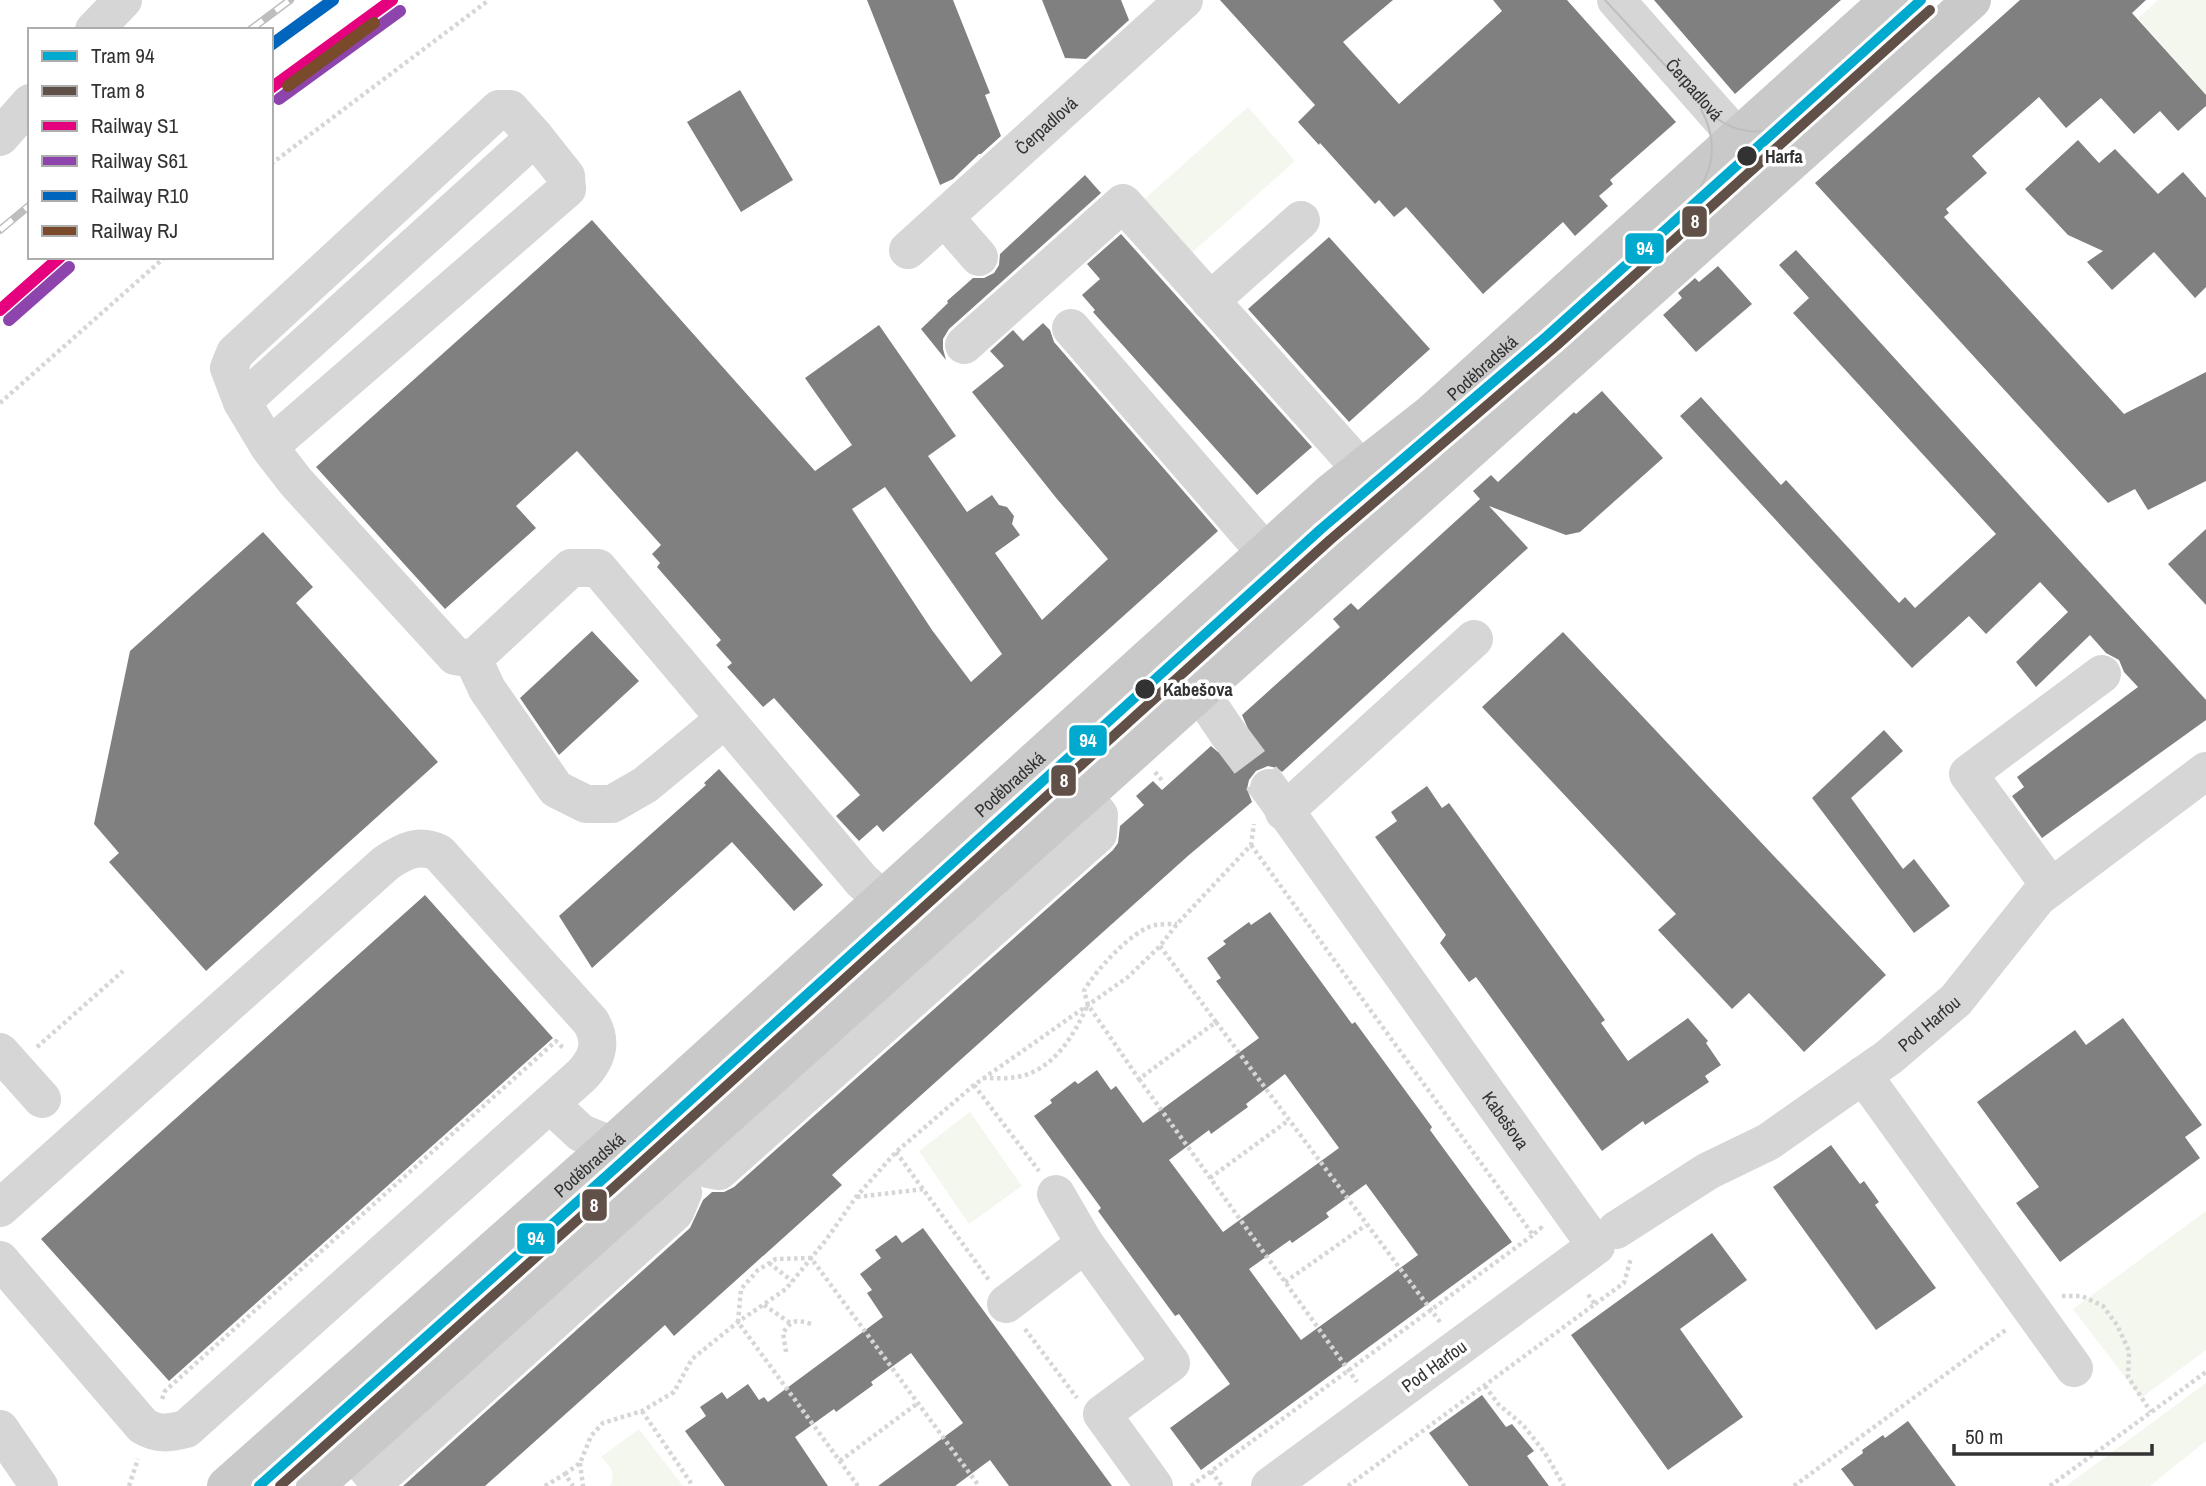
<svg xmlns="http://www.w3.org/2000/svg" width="2206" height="1486" font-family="'Archivo Narrow',sans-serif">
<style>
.green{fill:#f3f7ee}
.building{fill:#808080;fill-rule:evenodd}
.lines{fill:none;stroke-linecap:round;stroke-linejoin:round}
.minor-tunnel{stroke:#d6d6d6;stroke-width:38;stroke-dasharray:38 19;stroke-linecap:butt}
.path{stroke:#d6d6d6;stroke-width:4.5;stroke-dasharray:3.5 3.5;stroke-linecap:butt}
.minor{stroke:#d6d6d6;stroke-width:38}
.major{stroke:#c9c9c9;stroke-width:38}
.tram{stroke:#bebebe;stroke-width:2}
.rail-casing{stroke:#bebebe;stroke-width:8}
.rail{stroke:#fff;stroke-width:5;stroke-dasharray:16;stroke-linecap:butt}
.rail-1-casing{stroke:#fff;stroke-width:18}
.rail-2-casing{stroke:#fff;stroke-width:18}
.rail-3-casing{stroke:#fff;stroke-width:18}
.rail-4-casing{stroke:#fff;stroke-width:18}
.rail-1{stroke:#e5007d;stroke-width:12}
.rail-2{stroke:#8e44ad;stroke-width:12}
.rail-3{stroke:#0065bd;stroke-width:12}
.rail-4{stroke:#7a4b2a;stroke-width:12}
.tram-1-casing{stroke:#fff;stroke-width:16}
.tram-2-casing{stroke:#fff;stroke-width:16}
.tram-1{stroke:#00a9ce;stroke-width:10}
.tram-2{stroke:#605047;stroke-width:10}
.stop-dot{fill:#323232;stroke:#fff;stroke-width:2.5}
.labels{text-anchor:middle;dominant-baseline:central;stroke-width:7;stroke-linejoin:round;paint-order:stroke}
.street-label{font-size:18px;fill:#323232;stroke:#fff}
.stop-label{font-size:18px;font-weight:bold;fill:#323232;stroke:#fff;text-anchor:start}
.line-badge{stroke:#fff;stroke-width:2.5}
.badge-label{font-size:19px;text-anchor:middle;font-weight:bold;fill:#fff}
</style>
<rect width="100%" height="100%" fill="#fff"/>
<path class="green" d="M2158 0H2206V95L2138 18Z
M1248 107 1295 161 1188 256 1141 202Z
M970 1112 1022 1186 969 1224 919 1151Z
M2206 1211V1350L2141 1398 2073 1309Z
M2206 1383V1441L2150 1486H2066Z
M639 1429 683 1486H610C616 1473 611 1467 601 1457Z"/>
<path class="building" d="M867 0H953L990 93 985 95 1001 136 981 154H979L953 179 940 185Z
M1042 0H1121L1129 20 1086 59 1065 58Z
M1220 0H1393L1343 42 1399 104 1502 11 1493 0H1567L1676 122 1610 180 1613 184 1599 196 1608 206 1575 236 1563 222 1483 294 1406 207 1394 217 1379 200 1375 204 1320 143 1319 145 1298 122 1315 105Z
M1654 0H1841L1735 94Z
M2020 0H2146L2132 13 2206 95V106L2178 131 2160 111 2134 134 2101 98 2066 128 2039 97 1972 156 1987 173 1946 209 1949 213 1944 217 2124 414 2206 372V481L2148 510 2135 489 2108 503 1815 183Z
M740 90 793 180 741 212 687 122Z
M2078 140 2099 163 2115 149 2158 194 2183 172 2206 198V287L2195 298 2154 252 2112 290 2087 262 2103 251 2068 235 2025 189Z
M1085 175 1101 193 949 329 943 339V349L946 360 921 329 948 303 947 301 973 278H984L994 273 999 265 1000 254Z
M592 220 815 471 852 445 805 378 879 325 956 436 928 456 967 512 992 495 999 505 1007 507 1014 516 1012 524 1020 535 995 553 1042 620 1108 559 1057 499 972 392 1004 366 990 351 1013 330 1023 341 1043 323 1050 330 1054 342 1218 531 883 832 877 825 859 841 836 816 860 795 774 698 763 707 727 667 732 663 716 645 721 640 657 567 660 563 652 554 661 545 577 451 516 506 536 528 445 609 316 467ZM885 487 1002 654 971 682 932 630 852 509Z
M1121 234 1312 447 1257 495 1093 312 1095 310 1082 295 1100 279 1087 264Z
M1329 237 1430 349 1349 422 1248 309Z
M1796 250 2206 700V720L2042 838 2012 796 2024 787 2017 777 2138 687 2124 672 2119 660 2106 653 2090 635 2036 687 2016 662 2068 612 2040 582 1986 634 1969 616 1912 668 1680 416 1701 397 1781 485 1786 480 1899 603 1905 597 1915 608 1996 534 1793 313 1809 298 1779 265Z
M1718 266 1752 304 1696 352 1663 315 1682 298 1678 293 1695 278 1699 282Z
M1602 391 1663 458 1580 532 1566 535 1489 506 1528 548 1282 772 1277 768 1268 766 1256 771 1249 780 1247 789 1252 802 1189 855 832 1175 842 1185 674 1336 665 1325 485 1486H403L690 1228 703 1200 712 1192H724L734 1187 1113 850 1118 843 1120 826 1144 805 1136 796 1153 781 1162 790 1211 746 1218 752 1228 754 1240 750 1246 742 1249 731 1242 715 1340 627 1333 619 1351 603 1358 610 1480 499 1473 491 1491 475 1498 482 1574 412 1576 414Z
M2206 529V605L2168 564Z
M263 532 313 587 296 603 438 762 206 971 109 862 119 853 94 824 130 651Z
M592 631 639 681 559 755 520 698Z
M1563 632 1886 975 1804 1052 1749 993 1732 1009 1658 930 1676 914 1482 707Z
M1884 730 1903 751 1851 798 1903 869 1914 859 1950 906 1914 933 1812 798Z
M719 769 823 885 794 911 732 842 592 968 559 916 706 785 704 783Z
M1427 786 1442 808 1449 803 1605 1020 1601 1023 1628 1061 1688 1018 1708 1041 1706 1043 1721 1065 1705 1076 1709 1082 1645 1125 1643 1121 1602 1151 1476 977 1469 982 1440 943 1446 935 1375 837 1397 821 1391 812Z
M425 895 553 1038 169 1381 41 1239Z
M1270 912 1352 1024 1355 1022 1432 1127 1430 1130 1512 1242 1201 1470 1170 1428 1230 1384 1179 1314 1175 1316 1098 1211 1101 1208 1034 1116 1052 1103 1050 1100 1075 1081 1078 1084 1097 1070 1111 1090 1116 1086 1143 1123 1259 1038 1216 981 1221 978 1207 958 1226 944 1223 941 1249 922 1251 925ZM1285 1074 1339 1148 1223 1232 1169 1160 1209 1130 1211 1134 1248 1107 1246 1104ZM1366 1184 1418 1255 1301 1340 1249 1269 1290 1240 1292 1243 1329 1217 1326 1213Z
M2123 1018 2202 1125 2185 1137 2200 1158 2060 1262 2016 1203 2039 1187 1977 1102 2075 1030 2086 1045Z
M1831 1145 1860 1184 1864 1181 1879 1202 1875 1205 1936 1288 1876 1330 1773 1187Z
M923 1228 1112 1486H1009L990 1460 955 1486H878L963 1423 911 1353 871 1382 873 1385 836 1412 834 1409 795 1437 828 1486H725L685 1431 706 1416 700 1407 722 1392 727 1399 748 1384 759 1400 764 1397 768 1402 883 1317 867 1293 872 1290 860 1274 881 1258 875 1250 896 1235 902 1243Z
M1712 1233 1747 1280 1680 1329 1743 1417 1668 1470 1571 1335Z
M1482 1395 1506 1427 1512 1424 1534 1451 1527 1456 1549 1486H1469L1429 1433Z
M1908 1421 1956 1486H1854L1841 1469 1863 1453 1862 1450 1883 1435 1885 1438Z"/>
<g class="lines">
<path class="minor-tunnel" d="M1227 732 1269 788"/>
<path class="path" d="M271 164 489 0
M0 403 165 257
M1155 772 1164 783
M1251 845 1533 1235 1541 1228 1543 1231
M1160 946 1216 1022 1139 1079 1088 1005 1084 991C1095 971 1132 930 1155 925 1162 924 1170 924 1177 924
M1216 1022 1440 1322
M37 1047 123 971
M983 1078C994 1078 1006 1079 1016 1077 1052 1072 1074 1036 1087 1006
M1139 1079 1357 1382
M974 1085 1039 1171
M896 1152 989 1280
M1210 1178 1289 1120
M857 1197 924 1189
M769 1263 792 1281
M1285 1282 1366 1225
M2062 1296H2082L2103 1306 2117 1325 2129 1351 2128 1377 2151 1412
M1595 1304 1624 1283 1631 1258
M764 1305 790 1323
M1025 1329 1077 1398
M786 1352 783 1333C791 1320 796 1319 811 1324
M1485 1386 1499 1405 1523 1425 1545 1453 1564 1486
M162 1399 165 1391 556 1041 564 1049
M642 1411 693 1486
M840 1461 918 1403
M580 1463 583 1486
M1211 1471 1222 1486
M565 1474 580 1463 591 1436 603 1423 642 1411 674 1392 692 1359 738 1322 786 1289 826 1240 856 1197 896 1152 974 1085 1128 977 1160 946 1177 924 1251 845 1254 824
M129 1486 138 1459
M545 1486 565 1474 573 1486
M858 1486 738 1322 741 1289 758 1270 776 1259 811 1258 979 1486
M1191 1486 1533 1235
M1348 1486 1595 1304 1587 1293
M1794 1486 2007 1329
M2050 1486 2206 1372"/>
<g class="minor">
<path id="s1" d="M1616 0 1773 178"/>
<path d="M94 30 123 0"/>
<path d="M0 137 30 103"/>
<path d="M945 218 979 257"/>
<path id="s2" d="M908 250 1184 0"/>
<path d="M1210 301 1301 220"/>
<path d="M1071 328 1265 552"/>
<path d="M964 345 1123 203 1361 469"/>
<path d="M242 402 229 368 235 353 499 109H510L535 137"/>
<path d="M269 447 242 402 535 137 566 176 567 189 269 447 296 482 455 656 473 659 571 568H598L862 881 883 899"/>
<path d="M473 659 487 689 556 789 586 804H612L645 785 725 719"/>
<path d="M1200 692 1227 732"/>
<path id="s3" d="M1269 788 1596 1246 1270 1486"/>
<path d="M1284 812 1474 639"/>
<path d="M2051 887 1968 774 2102 674"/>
<path d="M0 1052 42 1099"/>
<path d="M1863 1075 2074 1368"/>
<path d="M550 1104 581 1133 611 1145"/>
<path d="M690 1150 708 1169 719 1171 1098 834 1099 815 1084 796"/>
<path d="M1056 1194 1085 1244 1171 1363 1102 1414 1154 1486"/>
<path d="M0 1208 386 863C404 851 419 843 439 853L591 1022C603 1043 597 1059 582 1075L186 1429C169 1433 158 1435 143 1426L0 1260"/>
<path id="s4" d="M1616 1230 1708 1171 1768 1142 1889 1057 1956 1000 2038 897 2206 771"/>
<path d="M1006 1304 1085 1244"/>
<path d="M0 1429 39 1486"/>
<path d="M353 1452 370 1472 388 1470 675 1212 683 1193 665 1172"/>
</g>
<g class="major">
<path id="s5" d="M226 1486 611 1145 1330 493 1429 415 1889 0"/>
<path d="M315 1486 1972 0"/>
</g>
<path class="tram" d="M1605 0C1628 25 1651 50 1674 75 1686 88 1697 103 1711 114 1753 149 1796 125 1832 97
M1670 225C1703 191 1727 157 1701 109"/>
<defs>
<path id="rail" d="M250 30 290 0
M0 230 30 205"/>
</defs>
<use href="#rail" class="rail-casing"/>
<use href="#rail" class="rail"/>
<defs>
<path id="rail-1" d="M271 88 392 0
M0 310 60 257"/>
<path id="rail-2" d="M279 99 400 11
M9 320 69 267"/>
<path id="rail-3" d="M271 45 333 0"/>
<path id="rail-4" d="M288 86 374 23"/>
</defs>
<use href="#rail-1" class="rail-1-casing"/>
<use href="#rail-2" class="rail-2-casing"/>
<use href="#rail-3" class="rail-3-casing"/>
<use href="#rail-4" class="rail-4-casing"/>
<use href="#rail-1" class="rail-1"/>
<use href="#rail-2" class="rail-2"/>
<use href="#rail-3" class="rail-3"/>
<use href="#rail-4" class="rail-4"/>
<defs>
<path id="tram-1" d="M259 1486 622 1162 1321 529 1547 336 1921 0"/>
<path id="tram-2" d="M280 1486 631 1172 1330 540 1556 346 1930 10"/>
</defs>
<use href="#tram-1" class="tram-1-casing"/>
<use href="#tram-2" class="tram-2-casing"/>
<use href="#tram-1" class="tram-1"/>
<use href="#tram-2" class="tram-2"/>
</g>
<g class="stop-dot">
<circle cx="1747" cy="156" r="11"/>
<circle cx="1145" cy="689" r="11"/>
</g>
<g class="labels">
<g class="street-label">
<text stroke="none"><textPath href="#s1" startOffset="119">Čerpadlová</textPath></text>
<text stroke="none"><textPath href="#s2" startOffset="186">Čerpadlová</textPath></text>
<text stroke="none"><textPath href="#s5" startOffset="1682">Poděbradská</textPath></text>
<text stroke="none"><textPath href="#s5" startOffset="1052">Poděbradská</textPath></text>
<text stroke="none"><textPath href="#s4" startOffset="376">Pod Harfou</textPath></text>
<text stroke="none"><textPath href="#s3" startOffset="408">Kabešova</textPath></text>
<text stroke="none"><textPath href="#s5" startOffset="485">Poděbradská</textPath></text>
<text transform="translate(1434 1366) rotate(-36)">Pod Harfou</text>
</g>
<g class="stop-label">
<text x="1765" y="156">Harfa</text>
<text x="1163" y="689">Kabešova</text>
</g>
</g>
<g class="line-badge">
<rect x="1681" y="205" width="27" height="33" rx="7" fill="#605047"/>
<rect x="1624" y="232" width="41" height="33" rx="7" fill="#00a9ce"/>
<rect x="1068" y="724" width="40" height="33" rx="7" fill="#00a9ce"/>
<rect x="1050" y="764" width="27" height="33" rx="7" fill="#605047"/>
<rect x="581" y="1188" width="27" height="34" rx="7" fill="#605047"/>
<rect x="516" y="1222" width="40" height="33" rx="7" fill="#00a9ce"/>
</g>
<g class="badge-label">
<text x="1695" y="228">8</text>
<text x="1645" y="255">94</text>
<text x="1088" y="747">94</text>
<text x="1064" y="787">8</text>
<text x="594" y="1212">8</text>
<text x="536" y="1245">94</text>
</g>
<rect x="28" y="28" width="245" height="231" fill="#ffffff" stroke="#adadad" stroke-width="2"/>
<rect x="42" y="51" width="35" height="10" fill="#00a9ce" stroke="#adadad" stroke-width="2"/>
<text x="91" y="63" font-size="21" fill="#323232">Tram 94</text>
<rect x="42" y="86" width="35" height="10" fill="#605047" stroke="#adadad" stroke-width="2"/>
<text x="91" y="98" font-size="21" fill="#323232">Tram 8</text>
<rect x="42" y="121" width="35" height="10" fill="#e5007d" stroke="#adadad" stroke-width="2"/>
<text x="91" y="133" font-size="21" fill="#323232">Railway S1</text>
<rect x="42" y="156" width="35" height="10" fill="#8e44ad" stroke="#adadad" stroke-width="2"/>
<text x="91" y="168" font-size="21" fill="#323232">Railway S61</text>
<rect x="42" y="191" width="35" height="10" fill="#0065bd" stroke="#adadad" stroke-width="2"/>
<text x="91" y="203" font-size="21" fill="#323232">Railway R10</text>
<rect x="42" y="226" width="35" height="10" fill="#7a4b2a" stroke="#adadad" stroke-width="2"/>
<text x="91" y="238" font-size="21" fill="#323232">Railway RJ</text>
<path d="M1954 1444v10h198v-10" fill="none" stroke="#323232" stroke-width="3.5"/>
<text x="1965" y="1444" font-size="21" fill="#323232" stroke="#ffffff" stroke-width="5" paint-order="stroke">50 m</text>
</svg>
